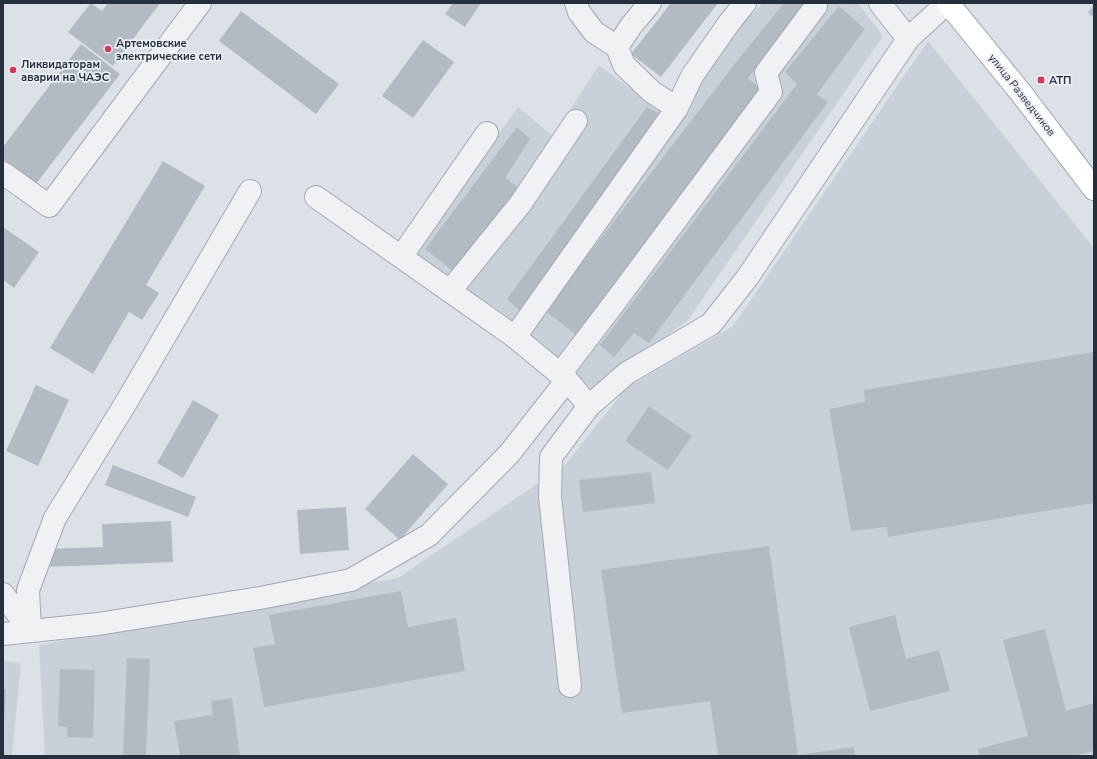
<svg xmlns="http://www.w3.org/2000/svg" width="1097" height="759" font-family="'Nunito Sans',sans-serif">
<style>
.built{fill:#cad0d9}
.building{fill:#b3bac4}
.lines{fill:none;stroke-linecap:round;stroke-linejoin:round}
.minor-casing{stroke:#a2a8b1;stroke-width:24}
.major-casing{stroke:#9ba6b3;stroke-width:24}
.minor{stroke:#eff1f5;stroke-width:22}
.major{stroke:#fff;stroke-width:22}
.poi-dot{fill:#d13c58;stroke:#ecf0f5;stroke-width:1.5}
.labels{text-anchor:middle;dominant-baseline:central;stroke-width:3.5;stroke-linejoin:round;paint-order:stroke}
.poi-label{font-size:11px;font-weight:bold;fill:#262f3d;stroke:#ecf0f5;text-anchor:start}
.street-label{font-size:11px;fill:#262f3d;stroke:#ecf0f5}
</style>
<rect width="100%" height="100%" fill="#dce1e7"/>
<path class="built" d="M763 3H858L883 36 688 320 648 350 592 389 503 313 413 254 518 107 553 136 599 65 636 93 680 119 729 37Z
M928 41 1094 248V756H45L39 645 398 578 565 465 626 388 733 326Z
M3 661 21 663 12 756H3Z"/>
<path class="building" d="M91 3 102 11 108 3H160L113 66 68 32Z
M453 3H481L465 27 445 14Z
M671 3H718L661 77 631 54Z
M784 3H807L748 78 762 90 578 336 545 311 737 61Z
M1094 4V17L1088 13Z
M839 6 865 29 817 94 828 102 649 343 634 333 614 357 600 345 797 84 785 72Z
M241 11 339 84 316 114 219 41Z
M423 40 454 62 413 118 382 96Z
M81 44 120 74 36 184 3 159V147Z
M647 107 662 116 519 310 507 299Z
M517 127 530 139 505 178 519 188 453 271 425 249Z
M163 161 205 186 146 285 159 293 142 320 129 312 93 374 50 348Z
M3 227 39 252 14 288 3 280Z
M1094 352V503L888 537 887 527 851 531 829 409 865 402 864 390Z
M36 385 69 400 38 466 6 451Z
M193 400 219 415 183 478 157 463Z
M649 406 692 436 668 470 625 441Z
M413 454 448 484 400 540 365 509Z
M113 465 196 497 188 517 105 485Z
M651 472 655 503 583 512 579 480Z
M346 507 349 550 300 554 297 510Z
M171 521 173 562 46 567 45 549 103 547 102 524Z
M769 546 798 755 854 747 855 756H718L710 701 622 713 601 570Z
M401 591 408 627 456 618 465 671 264 707 253 648 275 644 269 615Z
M895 615 906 659 939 650 950 691 870 711 849 627Z
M1045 629 1066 711 1094 703V751L1073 756H979L978 749 1028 736 1003 640Z
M127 658 150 659 146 756H123Z
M60 669 95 670 93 738 67 737V727L58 726Z
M3 689H6L4 721H3Z
M232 698 240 756H180L174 721 213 715 211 701Z"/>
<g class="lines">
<defs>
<path id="minor" d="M576 3 579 12 594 32 617 47
M650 3 631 26 617 47 624 65 652 92 677 108
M880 3 908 39
M3 173 49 206 200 3
M316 197 515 337 567 380 589 406
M401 257 487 133
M450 291 521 203 576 121
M515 337 677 108 692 76 729 23 745 3
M560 374 615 302 771 92 766 73 816 6
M3 594 30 631
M30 631 28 590 55 518 127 401 250 191
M3 634 98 624 260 598 351 580 429 535 509 454 567 380
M570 686 550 497 551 457 589 406 627 373 711 324 747 278 908 39 947 3"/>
<path id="major" d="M948 3 1021 93 1094 189"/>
</defs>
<use href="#minor" class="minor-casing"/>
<use href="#major" class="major-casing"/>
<use href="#minor" class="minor"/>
<use href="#major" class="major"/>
</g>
<g class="poi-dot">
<circle cx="108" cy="49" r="4"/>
<circle cx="13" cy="70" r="4"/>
<rect x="1037" y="76" width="8" height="8" rx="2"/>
</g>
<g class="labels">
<g class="poi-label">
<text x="116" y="43">Артемовские<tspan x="116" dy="13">электрические сети</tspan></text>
<text x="21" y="64">Ликвидаторам<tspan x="21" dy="13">аварии на ЧАЭС</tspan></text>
<text x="1049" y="80">АТП</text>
</g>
<g class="street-label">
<text transform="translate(1022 95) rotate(52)">улица Разведчиков</text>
</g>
</g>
<rect width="1097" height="759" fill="none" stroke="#262f3d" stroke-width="8"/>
</svg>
